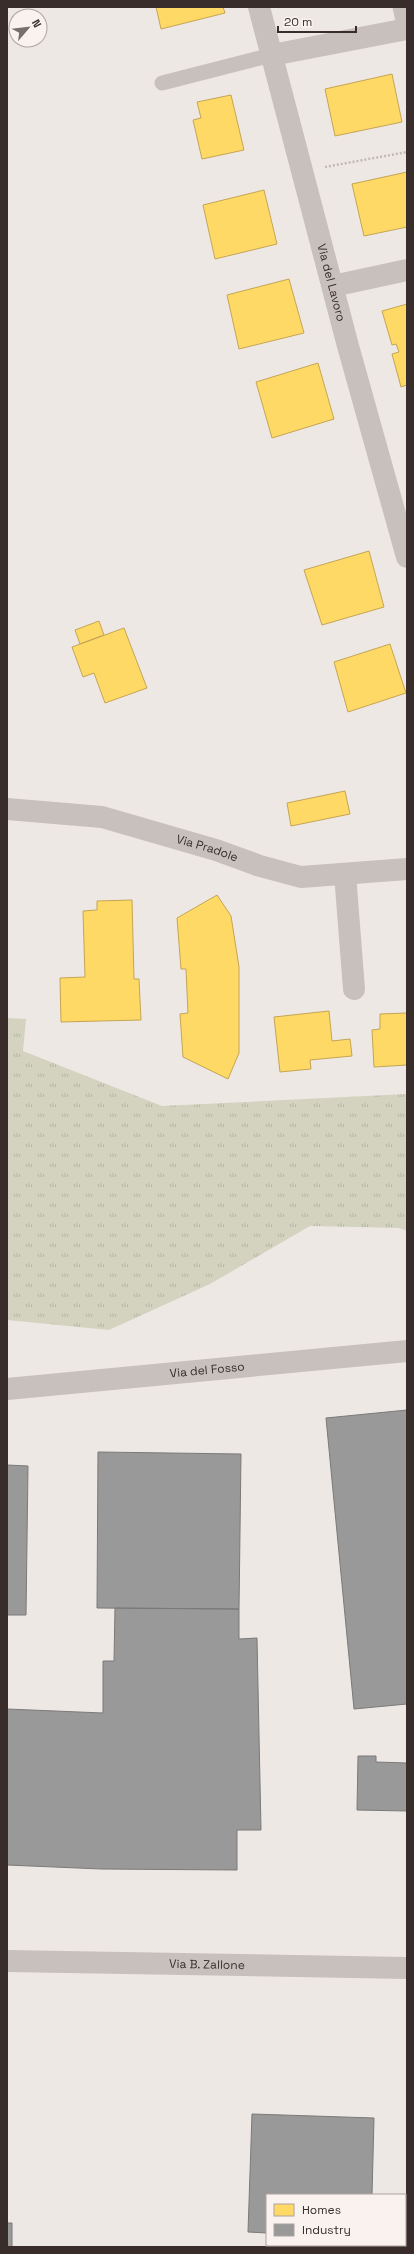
<svg xmlns="http://www.w3.org/2000/svg" width="414" height="2254" font-family="'Space Grotesk',sans-serif">
<style>
.grass{fill:url(#grass-tufts)}
.homes{fill:#ffd966;stroke:#c4a554}
.industry{fill:#999;stroke:#7c7978}
.lines{fill:none;stroke-linecap:round;stroke-linejoin:round}
.path{stroke:#c1b9b6;stroke-width:2.5;stroke-dasharray:2 2;stroke-linecap:butt}
.service{stroke:#c8c0bd;stroke-width:15}
.minor{stroke:#c8c0bd;stroke-width:22}
.labels{text-anchor:middle;dominant-baseline:central;stroke-width:4;stroke-linejoin:round;paint-order:stroke}
.street-label{font-size:12px;fill:#392d2b;stroke:#faf2ee}
</style>
<defs>
<pattern id="grass-tufts" width="24" height="20" patternUnits="userSpaceOnUse"><rect width="24" height="20" fill="#d3d3c0"/><path d="M3 7l-1-3M5 7V3M7 7l1-3M15 17l-1-3M17 17v-4M19 17l1-3" fill="none" stroke="#b6b5a5"/></pattern>
</defs>
<rect width="100%" height="100%" fill="#eee8e5"/>
<path class="grass" d="M7 1018 26 1019 23 1051 162 1106 407 1094V1231L399 1228 310 1226 210 1284 109 1330 7 1320Z"/>
<path class="homes" d="M156 7H223L225 13 161 29Z
M392 74 402 122 335 136 325 89Z
M231 95 244 150 202 159 193 120 201 118 197 102Z
M407 172V227L364 236 352 184Z
M264 190 277 244 215 259 203 205Z
M289 279 304 333 239 349 227 295Z
M407 304V385L401 387 392 354 399 352 396 344 392 345 382 311Z
M318 363 334 419 272 438 256 382Z
M369 551 384 607 322 625 304 570Z
M99 621 104 635 80 644 75 630Z
M124 628 147 688 105 703 94 673 83 677 72 647Z
M390 644 406 693 348 712 334 662Z
M345 791 350 814 291 826 287 803Z
M217 895 231 916 239 967V1053L228 1079 183 1057 180 1014 188 1013 186 969H181L177 918Z
M132 900 134 979H139L141 1020 61 1022 60 978 85 977 83 911 97 910V901Z
M329 1011 332 1041 350 1039 352 1056 310 1060 311 1069 280 1072 274 1017Z
M407 1013V1065L374 1067 372 1030 380 1029V1014Z"/>
<path class="industry" d="M407 1410V1704L354 1709 326 1418Z
M98 1452 241 1454 239 1609 97 1608Z
M7 1465 28 1466 26 1615H7Z
M115 1608 239 1609V1639L257 1638 261 1830H237V1870L101 1869 7 1865V1709L103 1713V1661H114Z
M358 1756H376V1762L407 1763V1811L357 1810Z
M252 2114 374 2118 372 2195H267V2233L248 2232Z
M7 2223H12V2247H7Z"/>
<g class="lines">
<path class="path" d="M325 167 407 152"/>
<path class="service" d="M400 7 405 30
M162 83 272 55"/>
<g class="minor">
<path id="s1" d="M259 7 348 346 407 557"/>
<path d="M272 55 407 29"/>
<path d="M333 286 407 270"/>
<path id="s2" d="M7 809 102 817 216 850 260 866 301 877 407 869"/>
<path d="M345 874 354 989"/>
<path id="s3" d="M7 1389 407 1351"/>
<path id="s4" d="M7 1961 407 1968"/>
</g>
</g>
<g class="labels">
<g class="street-label">
<text stroke="none"><textPath href="#s1" startOffset="285">Via del Lavoro</textPath></text>
<text stroke="none"><textPath href="#s2" startOffset="205">Via Pradole</textPath></text>
<text stroke="none"><textPath href="#s3" startOffset="201">Via del Fosso</textPath></text>
<text stroke="none"><textPath href="#s4" startOffset="200">Via B. Zallone</textPath></text>
</g>
</g>
<rect width="414" height="2254" fill="none" stroke="#392d2b" stroke-width="16"/>
<rect x="266" y="2194" width="140" height="52" fill="#faf2ee" stroke="#ada3a0"/>
<rect x="274" y="2204" width="20" height="12" fill="#ffd966" stroke="#ada3a0"/>
<text x="302" y="2214" font-size="12" fill="#392d2b">Homes</text>
<rect x="274" y="2224" width="20" height="12" fill="#999999" stroke="#ada3a0"/>
<text x="302" y="2234" font-size="12" fill="#392d2b">Industry</text>
<g transform="translate(28 28) rotate(62)"><circle r="19" fill="#faf2ee" stroke="#ada3a0"/>
<path d="M0-3L7 15L0 10L-7 15Z" fill="#786e6c"/>
<text y="-6" font-size="11" font-weight="bold" text-anchor="middle" fill="#392d2b">N</text>
</g>
<path d="M278 26v6h78v-6" fill="none" stroke="#392d2b" stroke-width="2"/>
<text x="284" y="26" font-size="12" fill="#392d2b" stroke="#faf2ee" stroke-width="3" paint-order="stroke">20 m</text>
</svg>
